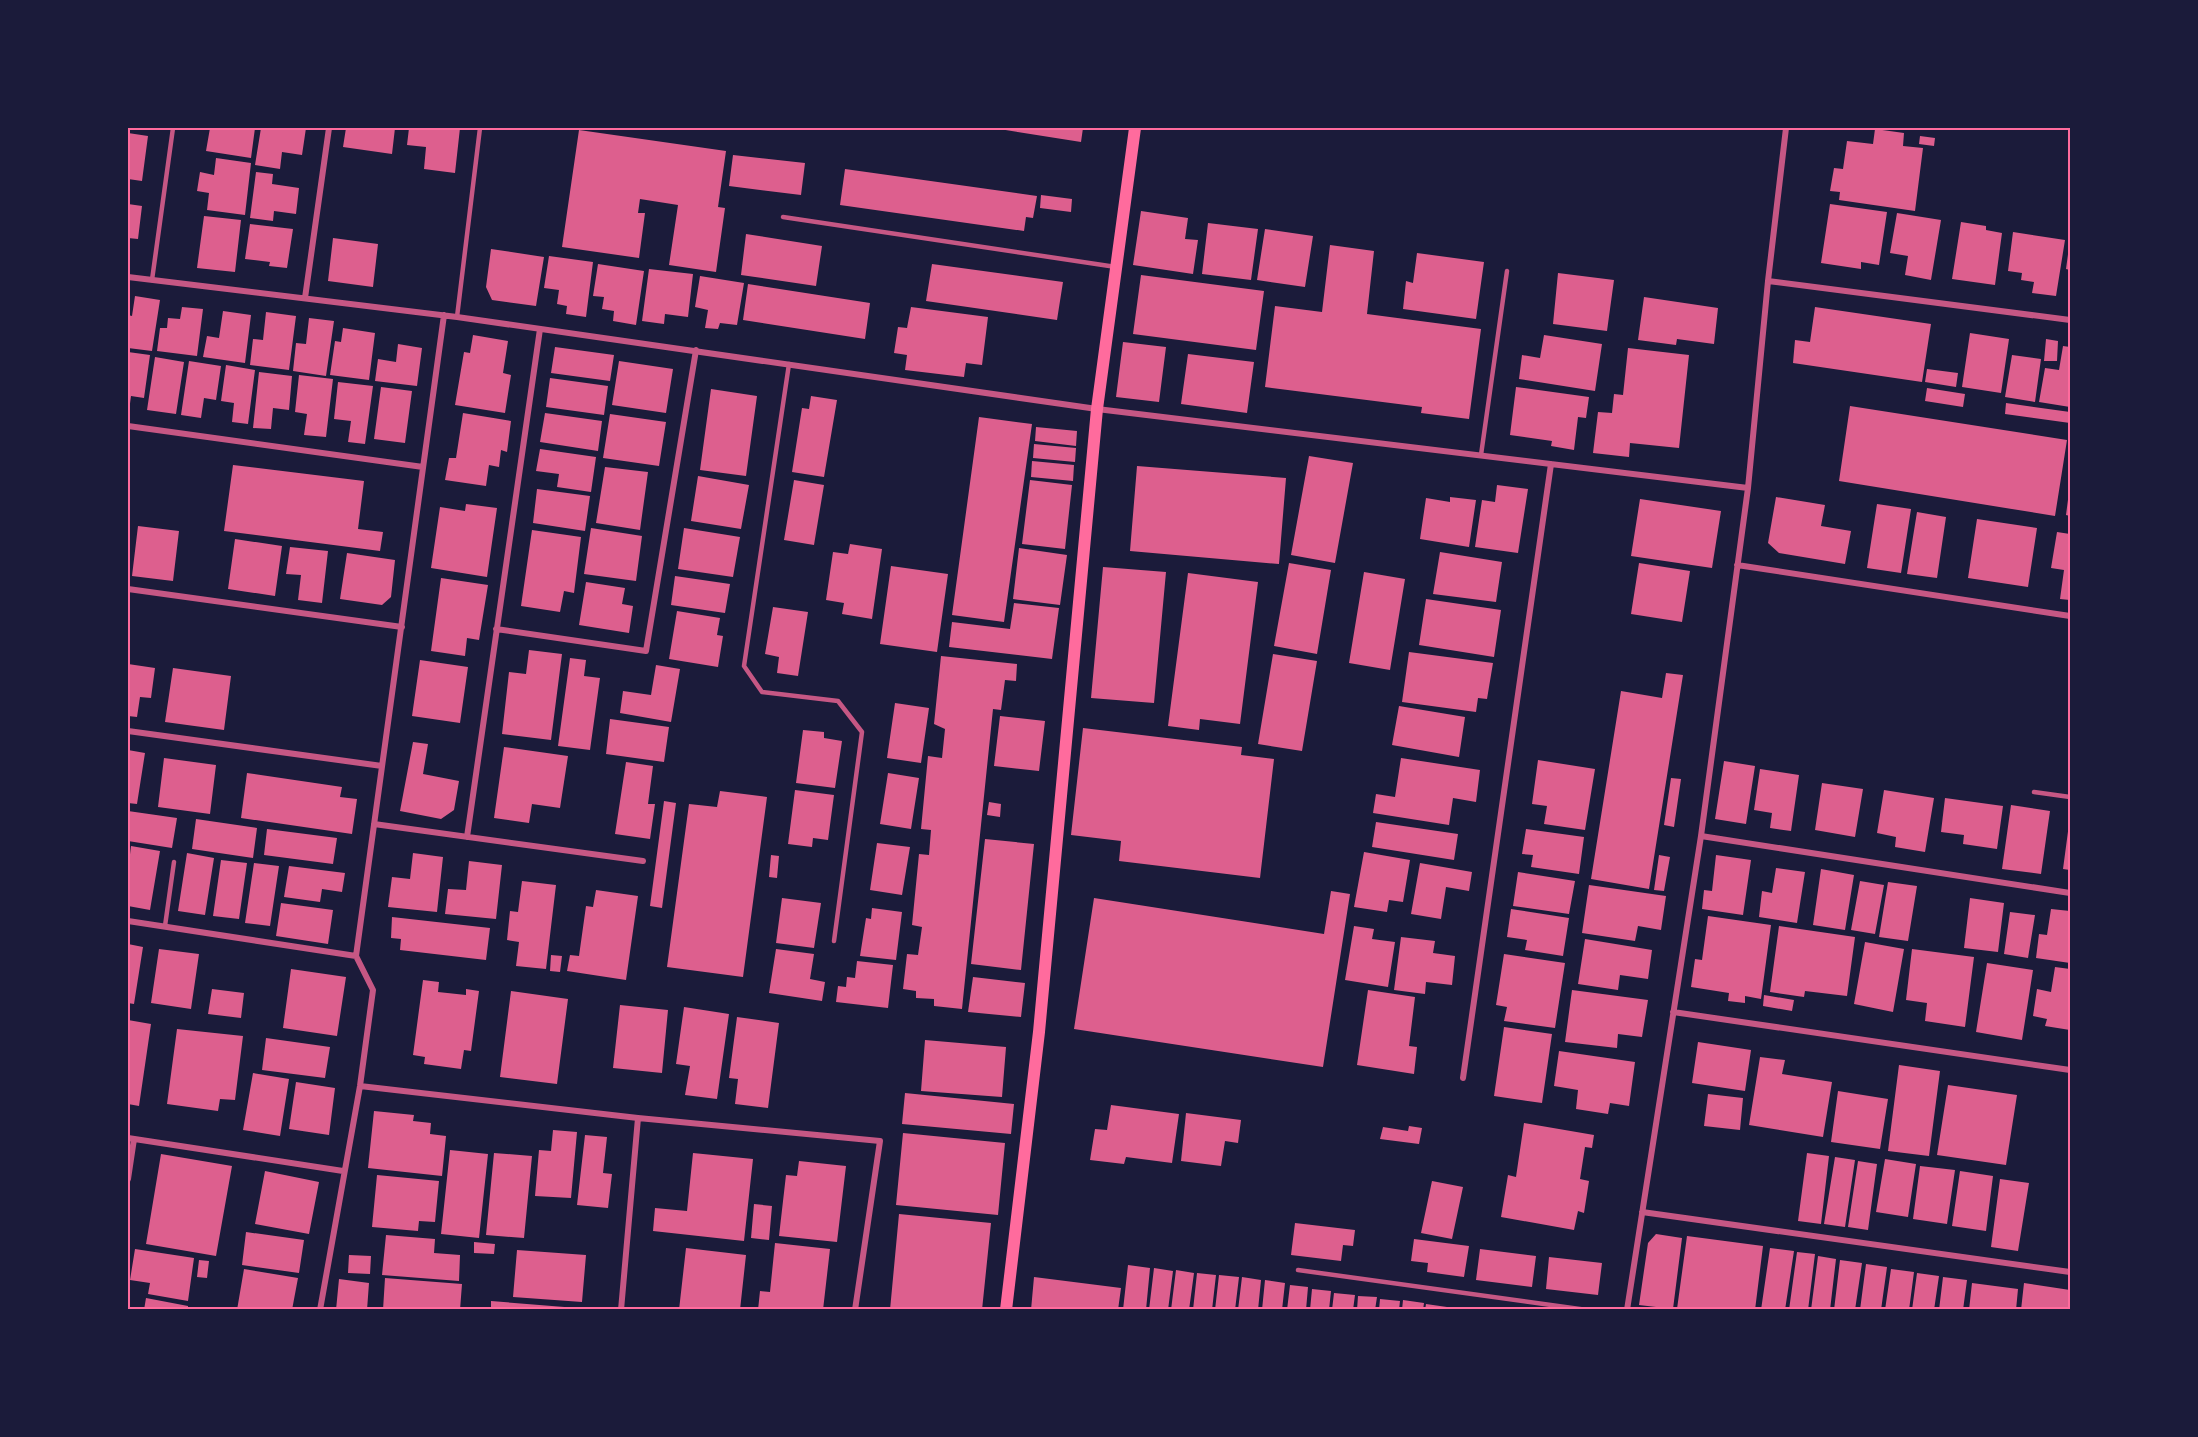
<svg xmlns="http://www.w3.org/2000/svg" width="2198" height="1437" font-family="'Alegreya Sans',sans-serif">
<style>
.building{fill:#dd5f8e}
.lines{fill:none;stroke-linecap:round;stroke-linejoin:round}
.service{stroke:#c65784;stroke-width:4.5}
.minor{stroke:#c65784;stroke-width:6}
.secondary{stroke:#ff6b9d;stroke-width:12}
.neatline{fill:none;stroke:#ff6b9d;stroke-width:2}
</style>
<rect width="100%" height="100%" fill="#1b1b3a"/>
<path class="building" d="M210 128H255L251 158 206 151Z
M261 128H306L302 155 282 152 280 169 255 165Z
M346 128H395L392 154 343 147Z
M409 128H460L455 173 424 169 426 147 407 145Z
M993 128H1083L1081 142Z
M1875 129 1904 133 1903 146 1923 148 1915 211 1839 200 1840 192 1830 191 1834 168 1843 169 1847 141 1873 144Z
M579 130 726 151 718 207 725 208 716 272 669 265 678 205 640 199 638 213H645L639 258 562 247Z
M128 133 148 136 142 181 128 179Z
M1920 136 1935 138 1934 146 1919 144Z
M733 155 805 163 801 195 729 186Z
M216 158 251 163 245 215 207 210 209 193 197 191 200 172 214 175Z
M845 169 1037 196 1033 218 1026 217 1024 231 840 205Z
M256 172 273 174 272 184 299 188 296 214 274 211 273 221 250 218Z
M1041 195 1072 199 1071 212 1040 208Z
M128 204 142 206 138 239 128 238Z
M1830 204 1887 212 1879 265 1861 262V269L1821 263Z
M1141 211 1188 218 1185 239 1198 240 1193 274 1133 265Z
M1897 213 1941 220 1931 280 1905 275 1908 256 1890 253Z
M204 216 241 220 235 272 197 268Z
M1961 222 1986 226V230L2002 233 1995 285 1952 279Z
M1208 223 1258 229 1251 280 1202 274Z
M250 224 293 229 287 268 269 266 270 262 245 259Z
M1265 229 1313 236 1305 287 1257 280Z
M2013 232 2065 240 2056 296 2032 293 2034 282 2021 280 2022 273 2008 271Z
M746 234 822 246 816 286 741 275Z
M333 238 378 244 373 287 328 281Z
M1330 245 1374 251 1367 314 1481 329 1469 419 1421 413 1422 407 1265 387 1275 306 1322 312Z
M2069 247H2070V270L2066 269Z
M491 249 544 257 536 306 492 300 486 287Z
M1417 253 1484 262 1476 319 1403 309 1406 281 1413 283Z
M549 256 593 262 586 317 566 314 567 306 557 304 559 290 544 288Z
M598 264 644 271 636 325 613 321 614 311 602 309 604 297 593 296Z
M932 264 1063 282 1057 320 926 301Z
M649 269 693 274 688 317 665 314 664 324 642 321Z
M1558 273 1614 280 1607 331 1553 324Z
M1141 275 1264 291 1256 350 1133 334Z
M700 276 744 283 737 325 720 323 718 329 705 328 708 310 695 307Z
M748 284 870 303 865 339 743 320Z
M135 296 160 300 152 351 128 348V315L132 316Z
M1644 297 1718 308 1714 344 1677 339 1676 345 1638 340Z
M182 307 203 309 197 356 157 351 160 328H167L168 318 180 319Z
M911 307 988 317 982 365 966 363 964 377 905 370 907 355 894 353 898 327 907 328Z
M1815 307 1931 324 1922 382 1793 363 1795 340 1810 342Z
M223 311 251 315 245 363 203 357 207 336 219 338Z
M266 312 296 316 289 370 250 365 253 339 263 340Z
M309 318 334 321 326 376 293 371 296 343 306 344Z
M343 328 375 333 369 380 330 375 335 341 341 342Z
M1970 333 2009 339 2001 393 1962 387Z
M473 335 508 341 503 373 511 375 505 413 455 405 464 352 470 353Z
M1544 335 1602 344 1595 391 1519 379 1522 355 1540 358Z
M2046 339 2058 341 2057 361H2044Z
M1123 342 1166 347 1159 402 1116 397Z
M398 344 422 348 417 386 375 381 378 359 396 362Z
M2063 346 2070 347V407L2039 402 2045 368 2059 370Z
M555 347 614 355 610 381 551 373Z
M1628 348 1689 355 1679 448 1630 443 1629 457 1593 453 1598 412 1612 413 1614 394 1623 395Z
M128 352 150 355 144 398 131 396 129 411Z
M1188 354 1254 362 1247 413 1181 404Z
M2012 355 2041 359 2035 402 2005 397Z
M155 357 184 362 176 414 147 410Z
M189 361 221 366 216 400 204 398 201 418 181 415Z
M619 361 673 369 666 413 612 405Z
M226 365 255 370 248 424 232 422 234 403 221 401Z
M1927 369 1958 373 1956 387 1925 382Z
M259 372 292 376 289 410 273 408 271 429 253 428Z
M299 375 333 379 326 437 304 435 307 414 295 412Z
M550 378 608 386 604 415 546 407Z
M338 382 373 386 365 444 348 442 351 421 334 419Z
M381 387 412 391 405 443 374 439Z
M1516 387 1589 397 1586 418 1578 417 1574 450 1551 446 1552 441 1510 435Z
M1927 388 1965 394 1963 407 1925 401Z
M711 389 757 396 746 476 700 470Z
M811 396 837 400 824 477 792 472 802 408 809 409Z
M2006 403 2070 412V423L2005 414Z
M1850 406 2067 440 2055 516 1839 481Z
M463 413 511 421 507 452 501 450 499 467 489 465 486 486 445 480 449 458H456Z
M545 413 602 421 598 451 540 442Z
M610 414 666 422 659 466 603 458Z
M979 417 1032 424 1004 622 952 615Z
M1036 427 1077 431 1076 446 1035 441Z
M1034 444 1076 448 1075 462 1033 458Z
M540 449 596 457 591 492 557 487 559 474 536 471Z
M1309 456 1353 463 1335 563 1291 555Z
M1032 461 1074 465 1073 481 1031 477Z
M233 465 364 481 358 529 383 532 380 551 224 531Z
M1137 466 1286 478 1279 564 1130 551Z
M605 467 648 472 640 530 596 523Z
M698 476 749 485 741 529 691 521Z
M794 480 824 485 814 545 784 540Z
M1030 480 1072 485 1065 549 1022 544Z
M1497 485 1528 489 1518 553 1475 547 1482 500 1495 502Z
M537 489 590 496 585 531 533 523Z
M2069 492H2070V516L2066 515Z
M1450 497 1476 500 1469 547 1420 539 1426 498 1450 502Z
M1776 497 1825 505 1821 526 1851 531 1845 564 1779 553 1768 543Z
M1640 499 1721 511 1712 568 1631 556Z
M466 504 497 508 487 577 431 568 440 507 465 511Z
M1877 504 1911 509 1901 573 1867 568Z
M1917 512 1946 517 1937 578 1907 574Z
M1977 519 2037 528 2028 587 1968 578Z
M138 526 179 531 173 581 132 576Z
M591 528 642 536 636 581 584 574Z
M684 528 740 537 733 577 678 569Z
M532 530 581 537 574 593 564 591 560 612 521 606Z
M2057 532 2070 534V600L2060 599 2064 570 2051 568Z
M235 539 282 546 275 596 228 589Z
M850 544 882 549 872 619 842 614 844 603 826 600 833 552 848 554Z
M290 547 328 551 322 603 298 600 301 575 286 574Z
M1019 548 1067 555 1060 605 1013 599Z
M1440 552 1502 562 1496 602 1433 594Z
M347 553 395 560 391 597 382 605 340 599Z
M1289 563 1331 570 1317 654 1274 646Z
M1639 563 1690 571 1682 622 1631 614Z
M891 566 948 574 937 652 880 644Z
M1103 567 1166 572 1154 703 1091 698Z
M1364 572 1405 579 1390 670 1349 663Z
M1188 573 1258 582 1240 724 1200 719 1199 730 1168 726Z
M675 576 730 584 725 613 671 605Z
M441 578 488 585 479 640 467 638 465 656 431 651Z
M586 582 625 588 622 604 633 606 629 633 579 625Z
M1426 599 1501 610 1494 657 1419 645Z
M1014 603 1059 608 1052 659 949 647 952 622 1010 629Z
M773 607 808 612 798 676 777 673 779 657 765 654Z
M677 611 720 618 717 635 723 636 718 667 669 659Z
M529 650 562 654 551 740 502 734 509 672 526 674Z
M1409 652 1493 663 1487 699 1478 698 1476 712 1402 702Z
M1273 654 1317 661 1302 751 1258 744Z
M941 656 1017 664 1016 681 1005 680 1001 710 993 709 962 1009 934 1006V999L916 998V991L903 989 907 954 918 955 922 927 912 925 919 854 929 855 931 830 921 829 928 756 942 758 945 729 934 724Z
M570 658 586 660 584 676 600 678 590 750 558 746Z
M420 660 468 667 460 723 412 716Z
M128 664 155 668 151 698 140 697 137 717 128 716Z
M656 665 680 669 671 722 620 713 623 691 651 695Z
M173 668 231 676 224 730 165 722Z
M1666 673 1683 675 1649 889 1591 879 1621 691 1662 698Z
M895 703 929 708 921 763 887 758Z
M1399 706 1465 717 1459 757 1392 745Z
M1000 716 1045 721 1039 771 994 766Z
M610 719 669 727 664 762 606 754Z
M1083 728 1242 747 1241 755 1274 759 1260 878 1119 861 1121 841 1071 835Z
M803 730 824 732V738L842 741 835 788 796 783Z
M413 742 428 744 423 774 459 781 454 810 441 819 400 811Z
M504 747 568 756 560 808 532 804 529 823 494 818Z
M128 750 145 753 137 804 128 803Z
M164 758 216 765 210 814 158 807Z
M1401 758 1480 770 1476 802 1453 798 1449 825 1373 813 1376 794 1395 797Z
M1538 760 1595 769 1585 830 1544 824 1547 806 1532 804Z
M1724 761 1755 766 1746 824 1715 819Z
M626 762 653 766 648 804H655L650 839 615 834Z
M1760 769 1799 775 1791 831 1770 828 1772 813 1754 810Z
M247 773 342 787 340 797 357 799 352 834 241 818Z
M888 773 919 778 911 829 880 824Z
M1671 778 1681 779 1674 827 1664 825Z
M1822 783 1863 789 1855 837 1815 830Z
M795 790 834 795 828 840 813 838 812 847 788 844Z
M1884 790 1934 798 1925 852 1895 847 1896 837 1877 833Z
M720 791 767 797 743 977 667 967 689 804 717 807Z
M1945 798 2003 806 1997 849 1963 844 1964 835 1941 832Z
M664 801 676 803 662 908 650 906Z
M989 802 1001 804 1000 817 987 815Z
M2011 805 2050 811 2041 874 2002 869Z
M128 811 177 818 172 848 128 841Z
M196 819 257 828 253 858 192 849Z
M1376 822 1458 834 1454 860 1372 847Z
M2069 824H2070V870L2063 869Z
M267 829 337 838 333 864 264 855Z
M1526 829 1584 837 1579 874 1531 867 1533 855 1522 854Z
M985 839 1034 844 1021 970 971 964Z
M877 843 910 847 902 895 870 890Z
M131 846 160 851 150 910 128 906V871Z
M1364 852 1410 860 1403 902 1389 900 1387 912 1354 907Z
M187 853 214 858 205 915 178 911Z
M413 853 443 857 437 912 388 907 392 877 410 879Z
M771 855 779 856 777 878 769 877Z
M1659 855 1670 857 1664 891 1654 890Z
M1716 855 1751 860 1743 915 1702 909 1704 890 1712 891Z
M221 860 247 863 239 919 213 916Z
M469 861 502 865 496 919 445 914 448 889 466 890Z
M254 863 279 866 270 926 245 923Z
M1420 863 1472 872 1469 891 1446 887 1441 919 1411 914Z
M289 866 345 873 342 892 322 889 320 902 284 897Z
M1776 868 1805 872 1797 923 1759 917 1762 891 1772 893Z
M1821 869 1854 875 1845 930 1813 925Z
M1518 872 1575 881 1569 914 1513 906Z
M522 881 556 885 546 969 516 966 519 942 507 940 510 911 518 912Z
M1860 881 1884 885 1875 934 1851 930Z
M1888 882 1917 886 1908 941 1879 937Z
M1589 885 1666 896 1661 930 1638 926 1635 941 1582 933Z
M596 890 638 896 626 980 567 971 570 955 579 956 586 906 593 907Z
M1331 891 1350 894 1323 1067 1074 1029 1094 898 1324 934Z
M782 898 821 903 814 948 776 943Z
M1970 898 2004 903 1998 952 1964 948Z
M281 903 333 910 328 944 276 936Z
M872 908 902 912 896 960 860 956 866 918 871 919Z
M1511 909 1569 918 1563 956 1525 950 1527 940 1507 937Z
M2051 909 2070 911V963L2036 958 2039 934 2047 935Z
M2010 912 2035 915 2028 958 2004 954Z
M1708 916 1771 925 1761 999 1745 996V1003L1728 1001 1729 993 1691 987 1695 959 1702 960Z
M392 917 490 928 486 960 400 950 401 939 391 938Z
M1354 926 1374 929 1372 939 1395 942 1388 987 1345 980Z
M1779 926 1855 937 1847 996 1805 991 1804 997 1770 992Z
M1401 937 1435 941 1433 953 1455 956 1452 985 1426 982 1425 994 1394 990Z
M1585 939 1652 950 1648 979 1620 975 1618 990 1578 984Z
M1865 942 1904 949 1893 1012 1854 1004Z
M128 944 143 947 134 1004 128 1003Z
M159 949 199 954 191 1009 151 1003Z
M776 949 814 954 810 979 825 982 822 1001 769 993Z
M1912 949 1974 957 1965 1027 1925 1021 1927 1003 1906 1000Z
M1504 954 1565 963 1555 1028 1504 1021 1507 1007 1496 1005Z
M551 955 562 956 560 972 550 971Z
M857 961 893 965 888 1008 836 1002 838 986 846 987 847 977 855 978Z
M1987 963 2033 970 2022 1040 1976 1032Z
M2055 967 2070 969V1030L2045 1026 2047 1019 2033 1016 2037 989 2051 992Z
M291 969 346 977 337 1036 283 1028Z
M973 977 1025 983 1021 1017 968 1012Z
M423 980 439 982 438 992 466 995V989L479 991 471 1051 464 1050 461 1069 424 1064 425 1057 413 1055Z
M212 989 244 993 241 1018 208 1014Z
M1368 990 1415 997 1409 1046 1417 1047 1414 1074 1357 1065Z
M1572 990 1648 1000 1642 1037 1618 1034 1617 1048 1565 1042Z
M511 991 568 999 557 1084 500 1077Z
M1764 995 1794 1000 1792 1011 1763 1006Z
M620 1005 668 1010 662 1073 613 1068Z
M684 1007 729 1014 717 1099 685 1095 690 1066 676 1064Z
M737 1017 779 1023 768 1108 735 1104 738 1079 729 1078Z
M128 1020 151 1024 139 1106 128 1104Z
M1504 1027 1552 1034 1542 1103 1494 1096Z
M177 1029 243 1036 235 1100 220 1099 218 1111 167 1104Z
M266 1038 330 1047 325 1078 262 1070Z
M925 1040 1006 1047 1002 1097 921 1091Z
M1698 1042 1751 1050 1745 1091 1692 1083Z
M1559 1051 1635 1062 1629 1106 1610 1103 1608 1114 1576 1109 1578 1090 1554 1086Z
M1760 1057 1785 1060 1782 1074 1832 1082 1823 1137 1749 1125Z
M1899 1065 1940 1071 1929 1156 1888 1151Z
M253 1073 289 1079 280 1136 243 1130Z
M296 1082 335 1088 329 1135 289 1129Z
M1948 1085 2017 1095 2006 1165 1937 1155Z
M1838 1091 1888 1099 1880 1149 1831 1142Z
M905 1093 1014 1104 1011 1134 902 1124Z
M1708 1094 1743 1098 1740 1130 1704 1126Z
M1111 1105 1179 1114 1172 1163 1126 1157 1124 1164 1090 1160 1095 1129 1107 1130Z
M374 1111 414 1115 413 1121 431 1123 430 1134 446 1136 442 1176 368 1168Z
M1186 1113 1241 1120 1238 1143 1225 1141 1221 1166 1181 1161Z
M1524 1123 1594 1135 1592 1148 1585 1147 1580 1179 1589 1181 1584 1213 1578 1211 1574 1230 1501 1217 1508 1175 1516 1177Z
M1409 1126 1422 1128 1419 1144 1380 1139 1383 1127 1408 1131Z
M553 1130 577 1132 571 1198 535 1196 539 1150 551 1151Z
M903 1133 1005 1143 998 1215 896 1205Z
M585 1135 607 1137 603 1173 612 1174 608 1208 577 1205Z
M450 1150 488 1154 479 1238 441 1234Z
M494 1153 532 1156 524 1238 486 1235Z
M693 1153 753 1159 744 1241 653 1231 655 1208 687 1211Z
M1807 1153 1829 1156 1821 1224 1798 1221Z
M161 1154 232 1166 216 1256 146 1244Z
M1835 1157 1855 1160 1845 1227 1824 1224Z
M1885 1159 1916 1164 1908 1217 1876 1212Z
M799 1161 846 1166 837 1242 779 1236 786 1175 797 1176Z
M1858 1161 1877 1164 1868 1230 1848 1227Z
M1920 1166 1955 1170 1947 1224 1913 1219Z
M265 1171 319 1182 309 1234 255 1224Z
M1960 1171 1993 1176 1986 1231 1952 1226Z
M377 1175 439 1181 435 1222 419 1221 418 1231 372 1227Z
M2000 1179 2029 1183 2018 1251 1991 1247Z
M1432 1181 1463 1187 1452 1239 1421 1233Z
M754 1204 772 1206 769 1240 751 1238Z
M899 1214 991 1223 982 1310H890Z
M1295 1223 1355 1230 1353 1246 1343 1245 1341 1261 1291 1255Z
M246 1232 304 1240 299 1273 242 1265Z
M1656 1234 1682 1238 1673 1309 1639 1305 1648 1243Z
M386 1235 435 1239 434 1253 460 1255 459 1281 382 1275Z
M1687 1236 1763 1246 1755 1310 1677 1309Z
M1414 1239 1469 1246 1464 1277 1427 1272 1428 1263 1411 1261Z
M474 1242 495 1244 494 1254 474 1253Z
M775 1243 830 1249 823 1310H758L760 1291 770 1292Z
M686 1248 746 1255 740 1310H679Z
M1770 1248 1794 1251 1785 1310H1761Z
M135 1249 194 1258 188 1301 148 1294 150 1283 130 1280Z
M1480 1249 1536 1256 1532 1287 1476 1280Z
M517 1250 586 1255 582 1302 513 1297Z
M1797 1252 1815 1254 1808 1310H1789Z
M349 1255 371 1256 370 1274 348 1273Z
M1818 1256 1836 1259 1830 1310H1811Z
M1549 1257 1602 1263 1598 1295 1546 1289Z
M199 1260 209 1261 207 1278 197 1277Z
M1840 1260 1862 1263 1855 1310H1834Z
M1866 1264 1887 1267 1881 1310H1860Z
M1128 1265 1150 1268 1146 1310H1123Z
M1154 1268 1173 1271 1168 1310H1149Z
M244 1269 298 1278 292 1310H237Z
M1891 1269 1914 1272 1909 1310H1885Z
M1176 1270 1194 1273 1189 1310H1171Z
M1197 1273 1216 1275 1212 1310H1193Z
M1917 1273 1939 1276 1934 1310H1912Z
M1219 1275 1239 1277 1235 1310H1215Z
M1034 1277 1121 1288 1118 1310H1031Z
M1242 1277 1261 1280 1258 1310H1238Z
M1943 1277 1967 1280 1963 1310H1939Z
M385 1278 462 1284 460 1310H383Z
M339 1279 369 1283 367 1310H336Z
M1265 1280 1285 1283 1282 1310H1262Z
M1972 1283 2018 1289 2016 1310H1969Z
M2024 1283 2070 1290V1310H2021Z
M1290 1285 1308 1287 1306 1310H1287Z
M1312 1289 1331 1291 1329 1310H1310Z
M1334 1293 1355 1295 1353 1310H1332Z
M1358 1296 1377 1297 1375 1310H1357Z
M146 1298 188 1306V1310H144Z
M1380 1299 1400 1301 1399 1310H1379Z
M1403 1300 1424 1303 1423 1310H1402Z
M491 1301 577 1308V1310H491Z
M1426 1304 1447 1307 1446 1310H1425Z"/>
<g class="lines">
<path class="service" d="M783 217 1116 267
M152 280 173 128
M457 317 480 128
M789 364 744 666 762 692 838 701 862 732 834 941
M1481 455 1507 271
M2034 792 2070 797
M165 926 174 862
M1298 1270 1587 1310"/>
<path class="minor" d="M128 277 457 317 1097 409 1748 488
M1768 281 2070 320
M305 298 329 128
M128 426 423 467
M1737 565 2070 616
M128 589 402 627
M496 629 646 651 696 350
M128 731 382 766
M374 824 643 861
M1701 836 2070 893
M467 837 540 329
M128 921 356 956
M1673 1012 2070 1070
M1463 1078 1551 464
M360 1086 638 1118 880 1141 855 1310
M128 1138 343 1171
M128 1179 134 1139
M1642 1212 2070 1272
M320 1310 360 1086 373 990 356 956 444 315
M621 1310 638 1118
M1627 1310 1701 836 1748 488 1768 281 1786 128"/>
<path class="secondary" d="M1006 1310 1039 1032 1097 409 1135 128"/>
</g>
<rect width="2198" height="1437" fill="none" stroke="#1b1b3a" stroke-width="258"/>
<rect x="129" y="129" width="1940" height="1179" class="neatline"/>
</svg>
